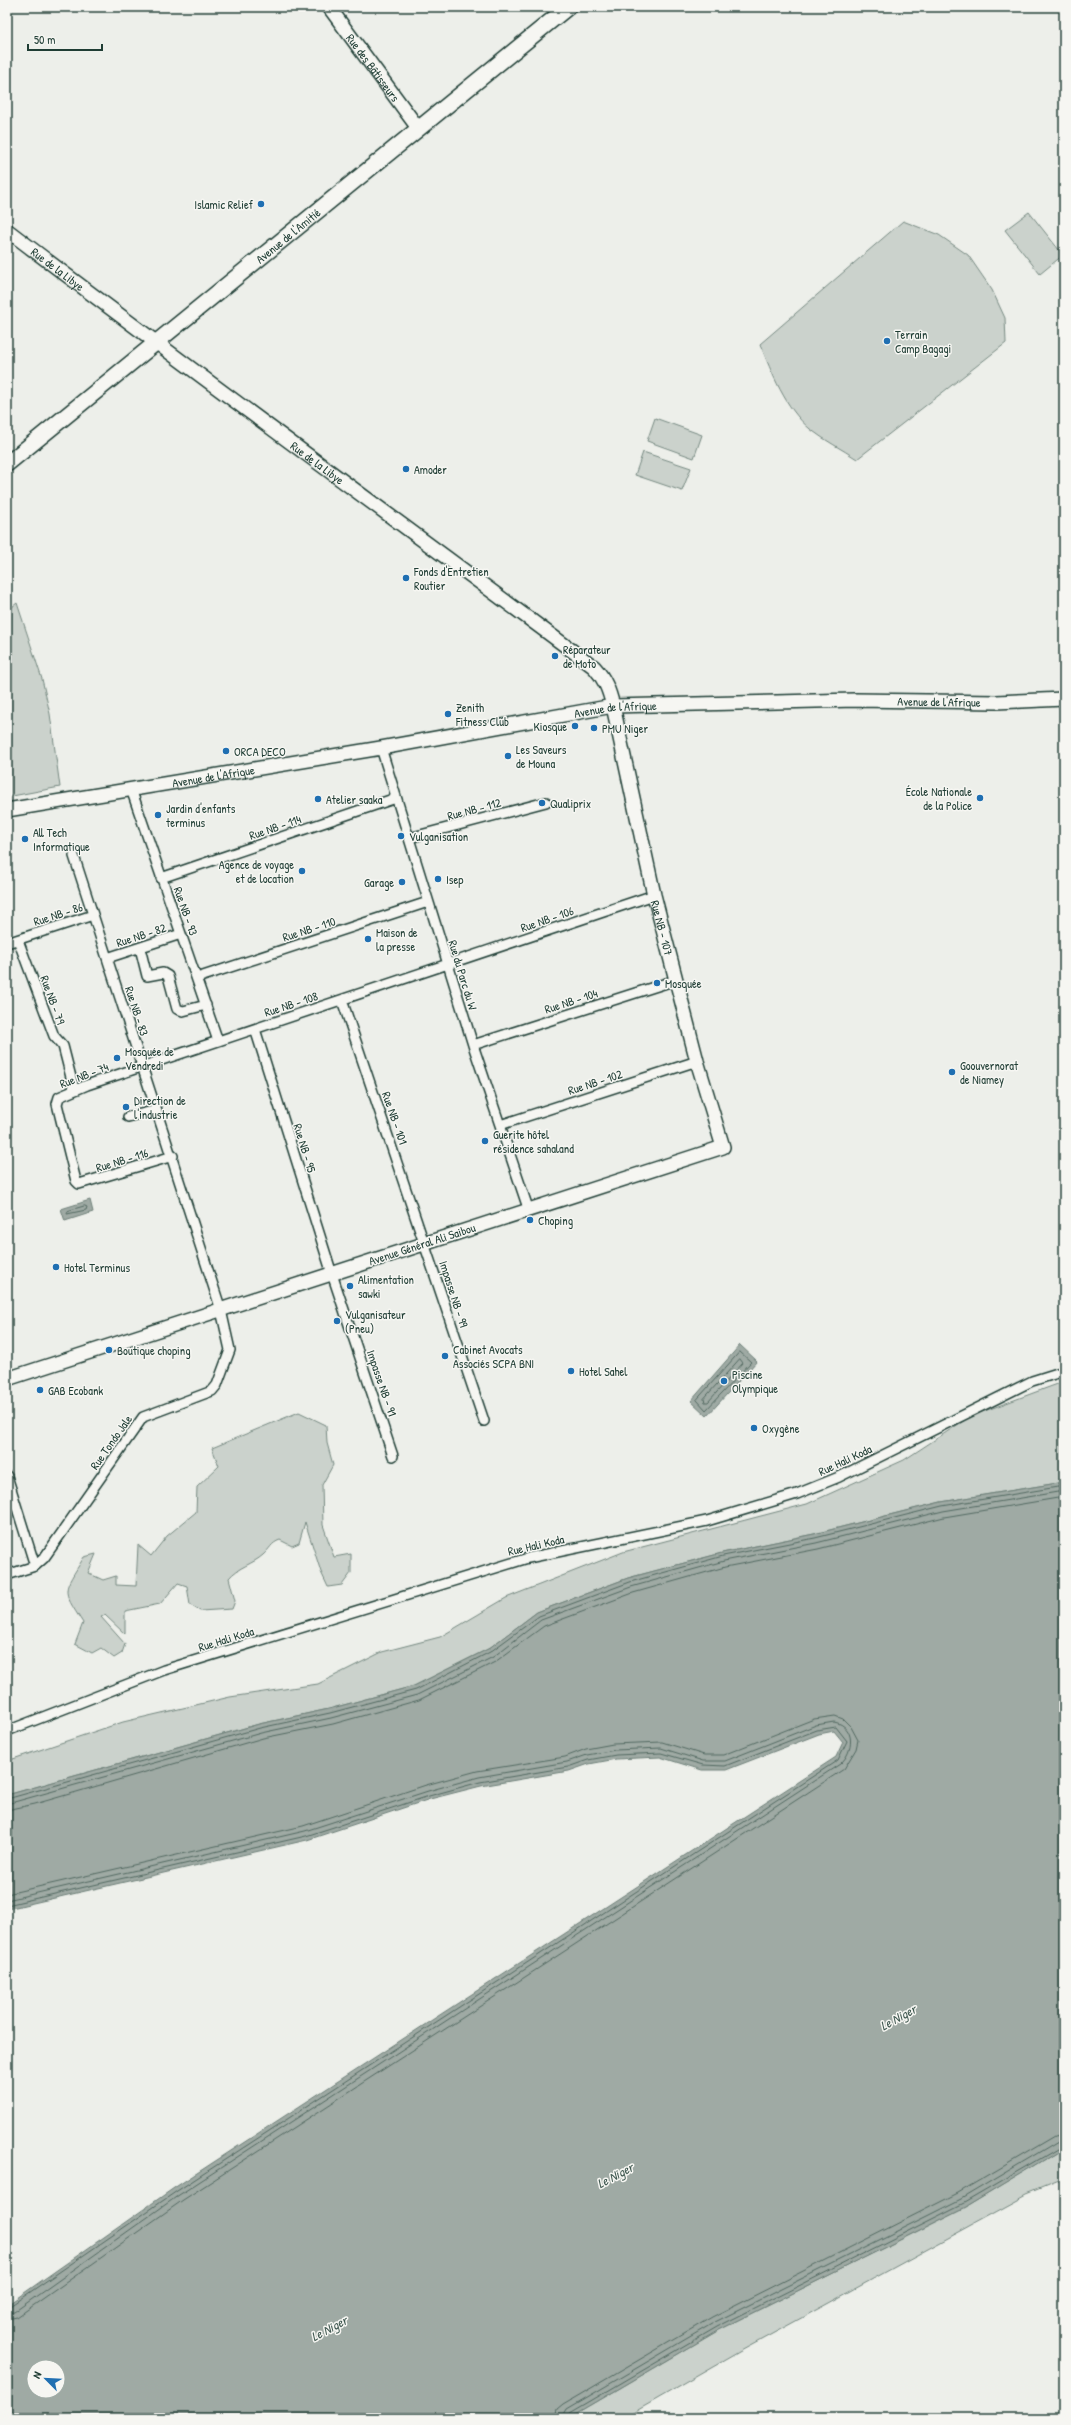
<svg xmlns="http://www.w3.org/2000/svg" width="1071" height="2425" font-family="'Patrick Hand',sans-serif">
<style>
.green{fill:#cbd2cc;stroke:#758880}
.water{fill:#9faaa4;stroke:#6c7e77;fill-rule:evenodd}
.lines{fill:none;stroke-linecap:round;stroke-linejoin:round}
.shore{stroke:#526961;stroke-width:1}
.street-casing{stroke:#1f3d34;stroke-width:12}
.secondary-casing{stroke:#1f3d34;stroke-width:16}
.primary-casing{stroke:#1f3d34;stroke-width:18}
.street{stroke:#f6f6f2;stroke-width:9}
.secondary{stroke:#f6f6f2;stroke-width:13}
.primary{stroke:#f6f6f2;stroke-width:15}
.poi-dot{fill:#1f6fb2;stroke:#f6f6f2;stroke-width:1.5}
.labels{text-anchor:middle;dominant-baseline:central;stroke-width:3;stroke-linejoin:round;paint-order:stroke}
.street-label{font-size:12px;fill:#1f3d34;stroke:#f6f6f2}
.poi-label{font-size:12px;fill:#1f3d34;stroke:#f6f6f2;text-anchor:start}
.water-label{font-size:13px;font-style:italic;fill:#3f5850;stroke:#f6f6f2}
</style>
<rect width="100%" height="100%" fill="#edefea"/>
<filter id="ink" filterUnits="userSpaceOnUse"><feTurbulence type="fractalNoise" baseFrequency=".025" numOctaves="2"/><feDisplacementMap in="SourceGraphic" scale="8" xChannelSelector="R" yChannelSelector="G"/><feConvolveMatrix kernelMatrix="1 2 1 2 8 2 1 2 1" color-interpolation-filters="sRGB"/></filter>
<g filter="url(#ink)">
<path class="green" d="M1029 212 1063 255 1040 274 1005 230Z
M903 221 939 235 968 255 992 290 1005 318 1006 343 857 459C842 449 824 440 810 429 785 408 772 373 760 344Z
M655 418 702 435 694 458 647 441Z
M643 452 691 468 682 491 635 475Z
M17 603 42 679 50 714 60 787 7 797V611Z
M1063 1382 1064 1482 941 1502 814 1534 722 1553 628 1578 537 1612 488 1649 414 1686 329 1709 259 1724 7 1795V1761L123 1722 230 1697 318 1684 382 1652 440 1637 506 1598 623 1552 807 1504 904 1460 971 1416Z
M299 1412 326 1425 327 1443 333 1465 322 1485 323 1525 334 1557 351 1554V1573L342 1585 328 1587 321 1572 305 1522 299 1543 292 1546 280 1540C271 1543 270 1549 263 1555 253 1564 238 1567 229 1578L235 1601 232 1609 200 1611 190 1605 187 1586 178 1583 160 1604 125 1611V1634L105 1615 101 1617 125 1644 122 1653 114 1658 101 1648 92 1653 75 1644 83 1623C60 1587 63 1593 84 1557L96 1554 88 1573 103 1580 116 1576V1585L136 1586 138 1545 151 1556 167 1536 196 1512 197 1487 219 1466 212 1448Z
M1064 2148V2180L1027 2195 739 2352 624 2418H569L719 2330 966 2207Z"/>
<path class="water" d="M90 1200 93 1212 65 1221 61 1209Z
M740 1345 757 1361 707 1416 691 1401Z
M1064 1482V2148L966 2207 719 2330 569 2418H7V2305L174 2188 836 1757 843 1742 834 1731 819 1734 726 1770H702L660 1757 616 1759 589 1764 569 1771 481 1786 430 1799 307 1840 7 1909V1795L259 1724 329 1709 414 1686 488 1649 537 1612 628 1578 722 1553 814 1534 941 1502ZM34 2367H58V2391H34Z"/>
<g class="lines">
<path class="shore" d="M85 1206 87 1207 86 1210 67 1214 68 1211Z
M740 1352 751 1362 706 1410 697 1400Z
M740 1359 743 1363 708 1402H705L704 1399Z
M7 1799 260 1728 330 1713 416 1690 490 1652 539 1616 630 1582 723 1556 815 1538 942 1506 1064 1486
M7 1804 261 1733 331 1718 417 1695 493 1657 541 1620 631 1587 724 1561 816 1543 943 1511 1064 1491
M7 1810 35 1804 263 1738 333 1724 419 1700 495 1662 544 1626 633 1593 725 1567 818 1549 944 1517 1064 1497
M7 1894 303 1826 426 1785 477 1771 565 1757 586 1749 613 1744 662 1742 704 1755H723L814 1719 835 1716 843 1719 851 1727 858 1740 856 1749 844 1769 183 2200 17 2317 7 2319
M7 1900 305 1831 428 1791 479 1777 567 1762 587 1755 615 1750 661 1748 703 1761H725L816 1725 834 1722C856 1726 854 1752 840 1764L179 2195 14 2312 7 2313
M7 1905 306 1836 429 1796 480 1782 568 1767 588 1760 616 1755 661 1753 703 1765 725 1766 817 1730 836 1727 847 1741 838 1760 177 2191 7 2308
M556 2418 558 2409 564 2404 712 2317 958 2193 1055 2136 1064 2134
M562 2418 567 2409 715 2322 961 2199 1058 2141 1064 2140
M568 2418 570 2413 717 2327 964 2203 1064 2145"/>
<defs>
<path id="street" d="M381 748 473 1045 528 1208
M131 789 218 1041
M409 838 546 802
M161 878 396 798
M18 940 54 1036 63 1046 74 1089
M7 943 93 915
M140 948 147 976 163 973 168 976 177 1009 183 1011 206 1005
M107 958 181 934
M197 978 428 902
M342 1000 484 1421
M255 1029 332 1274 393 1456
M473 1045 676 980
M128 1117 157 1110
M500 1125 697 1061
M173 1156 79 1184 76 1181 57 1104 59 1097 87 1085 654 895
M7 1476 35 1566
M7 1575 35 1566 44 1558 143 1417 212 1391 217 1385 230 1350 221 1310 74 856
M7 1731 164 1670 528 1558 707 1521 797 1494 839 1477 1032 1381 1064 1371"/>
<g id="secondary">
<path id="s1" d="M329 7 418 128"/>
<path id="s2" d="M7 230C201 378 398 521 594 667 605 679 609 690 613 706L654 895 697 1061 723 1147 7 1379"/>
<path id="s3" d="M7 810 381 748 613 706 855 700 997 702 1064 699"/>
</g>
<g id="primary">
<path id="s4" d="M7 464 568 7"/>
</g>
</defs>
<use href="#street" class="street-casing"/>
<use href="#secondary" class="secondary-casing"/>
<use href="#primary" class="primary-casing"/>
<use href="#street" class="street"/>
<use href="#secondary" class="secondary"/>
<use href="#primary" class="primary"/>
</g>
</g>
<g class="poi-dot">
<circle cx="261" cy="204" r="4"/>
<circle cx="887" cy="341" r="4"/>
<circle cx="406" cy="469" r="4"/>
<circle cx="406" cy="578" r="4"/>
<circle cx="555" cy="656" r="4"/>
<circle cx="448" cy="714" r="4"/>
<circle cx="575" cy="726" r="4"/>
<circle cx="594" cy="728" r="4"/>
<circle cx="226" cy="751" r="4"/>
<circle cx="508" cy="756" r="4"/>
<circle cx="980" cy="798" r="4"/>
<circle cx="318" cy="799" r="4"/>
<circle cx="542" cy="803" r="4"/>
<circle cx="158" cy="815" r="4"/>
<circle cx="401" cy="836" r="4"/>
<circle cx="25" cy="839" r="4"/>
<circle cx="302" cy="871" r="4"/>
<circle cx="438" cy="879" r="4"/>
<circle cx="402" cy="882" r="4"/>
<circle cx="368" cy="939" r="4"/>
<circle cx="657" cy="983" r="4"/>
<circle cx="117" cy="1058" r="4"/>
<circle cx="952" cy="1072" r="4"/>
<circle cx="126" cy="1107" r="4"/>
<circle cx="485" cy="1141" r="4"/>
<circle cx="530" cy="1220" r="4"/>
<circle cx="56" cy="1267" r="4"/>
<circle cx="350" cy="1286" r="4"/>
<circle cx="337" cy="1321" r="4"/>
<circle cx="109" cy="1350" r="4"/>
<circle cx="445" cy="1356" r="4"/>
<circle cx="571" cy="1371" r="4"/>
<circle cx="724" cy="1381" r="4"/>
<circle cx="40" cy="1390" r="4"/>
<circle cx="754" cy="1428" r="4"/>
</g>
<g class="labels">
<g class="street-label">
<text stroke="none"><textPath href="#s1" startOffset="75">Rue des Bâtisseurs</textPath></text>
<text stroke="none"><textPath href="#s4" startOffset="362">Avenue de l'Amitié</textPath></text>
<text stroke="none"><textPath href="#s2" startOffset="64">Rue de la Libye</textPath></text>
<text stroke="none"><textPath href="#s2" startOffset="388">Rue de la Libye</textPath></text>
<text stroke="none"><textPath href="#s3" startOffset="941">Avenue de l'Afrique</textPath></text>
<text stroke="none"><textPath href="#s3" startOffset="617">Avenue de l'Afrique</textPath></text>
<text stroke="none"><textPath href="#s3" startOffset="209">Avenue de l'Afrique</textPath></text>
<text transform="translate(474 809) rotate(-15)">Rue NB - 112</text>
<text transform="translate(275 827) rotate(-19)">Rue NB - 114</text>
<text transform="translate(186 911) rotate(71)">Rue NB - 93</text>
<text transform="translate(58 914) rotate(-18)">Rue NB - 86</text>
<text transform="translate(547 919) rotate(-19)">Rue NB - 106</text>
<text stroke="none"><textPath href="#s2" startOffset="1003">Rue NB - 107</textPath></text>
<text transform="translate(309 929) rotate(-18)">Rue NB - 110</text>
<text transform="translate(141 935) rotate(-18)">Rue NB - 82</text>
<text transform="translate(463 975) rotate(73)">Rue du Parc du W</text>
<text transform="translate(53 1000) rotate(70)">Rue NB - 79</text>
<text transform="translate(571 1001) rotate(-18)">Rue NB - 104</text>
<text transform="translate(291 1004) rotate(-18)">Rue NB - 108</text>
<text transform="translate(137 1011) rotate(72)">Rue NB - 83</text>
<text transform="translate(84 1075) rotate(-21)">Rue NB - 74</text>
<text transform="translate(595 1082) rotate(-18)">Rue NB - 102</text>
<text transform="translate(395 1118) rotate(71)">Rue NB - 101</text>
<text transform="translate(305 1148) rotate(73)">Rue NB - 95</text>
<text transform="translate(122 1160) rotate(-17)">Rue NB - 116</text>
<text transform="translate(422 1244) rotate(-18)">Avenue Général Ali Saibou</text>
<text transform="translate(454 1294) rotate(72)">Impasse NB - 99</text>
<text transform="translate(382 1383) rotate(71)">Impasse NB - 91</text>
<text transform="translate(111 1442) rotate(-55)">Rue Tondo Jale</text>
<text transform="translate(845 1460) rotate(-25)">Rue Hali Koda</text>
<text transform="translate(536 1545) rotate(-13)">Rue Hali Koda</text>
<text transform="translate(226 1639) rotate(-17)">Rue Hali Koda</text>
</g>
<g class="poi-label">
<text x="253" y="204" text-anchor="end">Islamic Relief</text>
<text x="895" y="334">Terrain<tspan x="895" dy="14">Camp Bagagi</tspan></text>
<text x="414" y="469">Amoder</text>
<text x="414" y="571">Fonds d'Entretien<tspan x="414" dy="14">Routier</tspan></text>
<text x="563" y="649">Réparateur<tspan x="563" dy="14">de Moto</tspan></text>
<text x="456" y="707">Zenith<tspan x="456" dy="14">Fitness Club</tspan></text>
<text x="567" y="726" text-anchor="end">Kiosque</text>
<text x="602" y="728">PMU Niger</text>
<text x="516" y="749">Les Saveurs<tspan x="516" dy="14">de Mouna</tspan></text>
<text x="234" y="751">ORCA DECO</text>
<text x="972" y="791" text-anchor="end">École Nationale<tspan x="972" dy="14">de la Police</tspan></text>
<text x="326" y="799">Atelier saaka</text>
<text x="550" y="803">Qualiprix</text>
<text x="166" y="808">Jardin d'enfants<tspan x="166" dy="14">terminus</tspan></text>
<text x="33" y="832">All Tech<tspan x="33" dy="14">Informatique</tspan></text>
<text x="409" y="836">Vulganisation</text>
<text x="294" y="864" text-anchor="end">Agence de voyage<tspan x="294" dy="14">et de location</tspan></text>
<text x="446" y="879">Isep</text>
<text x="394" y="882" text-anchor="end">Garage</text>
<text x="376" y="932">Maison de<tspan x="376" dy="14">la presse</tspan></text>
<text x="665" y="983">Mosquée</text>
<text x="125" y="1051">Mosquée de<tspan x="125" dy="14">Vendredi</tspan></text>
<text x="960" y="1065">Goouvernorat<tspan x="960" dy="14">de Niamey</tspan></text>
<text x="134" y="1100">Direction de<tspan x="134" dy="14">l'industrie</tspan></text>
<text x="493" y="1134">Guerite hôtel<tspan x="493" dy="14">résidence sahaland</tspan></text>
<text x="538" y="1220">Choping</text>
<text x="64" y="1267">Hotel Terminus</text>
<text x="358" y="1279">Alimentation<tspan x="358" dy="14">sawki</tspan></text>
<text x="345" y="1314">Vulganisateur<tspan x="345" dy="14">(Pneu)</tspan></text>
<text x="453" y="1349">Cabinet Avocats<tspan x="453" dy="14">Associés SCPA BNI</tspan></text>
<text x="117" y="1350">Boutique choping</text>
<text x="579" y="1371">Hotel Sahel</text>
<text x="732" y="1374">Piscine<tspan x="732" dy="14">Olympique</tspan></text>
<text x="48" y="1390">GAB Ecobank</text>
<text x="762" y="1428">Oxygène</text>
</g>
<g class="water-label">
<text transform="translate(898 2017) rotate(-29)">Le Niger</text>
<text transform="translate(615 2175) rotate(-28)">Le Niger</text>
<text transform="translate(329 2328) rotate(-28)">Le Niger</text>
</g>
</g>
<rect width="1071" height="2425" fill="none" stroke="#f6f6f2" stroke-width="24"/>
<rect x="12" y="12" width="1047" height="2401" fill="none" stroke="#1f3d34" stroke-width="1.5" filter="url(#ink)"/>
<g transform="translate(46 2379) rotate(294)"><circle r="19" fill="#f6f6f2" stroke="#a0aca6"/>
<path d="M0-3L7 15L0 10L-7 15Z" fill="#1f6fb2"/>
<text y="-6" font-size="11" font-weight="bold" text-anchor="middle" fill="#1f3d34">N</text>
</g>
<path d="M28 44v6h74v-6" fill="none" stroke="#1f3d34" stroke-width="2"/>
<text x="34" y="44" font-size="12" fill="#1f3d34" stroke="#f6f6f2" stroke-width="3" paint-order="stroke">50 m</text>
</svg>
